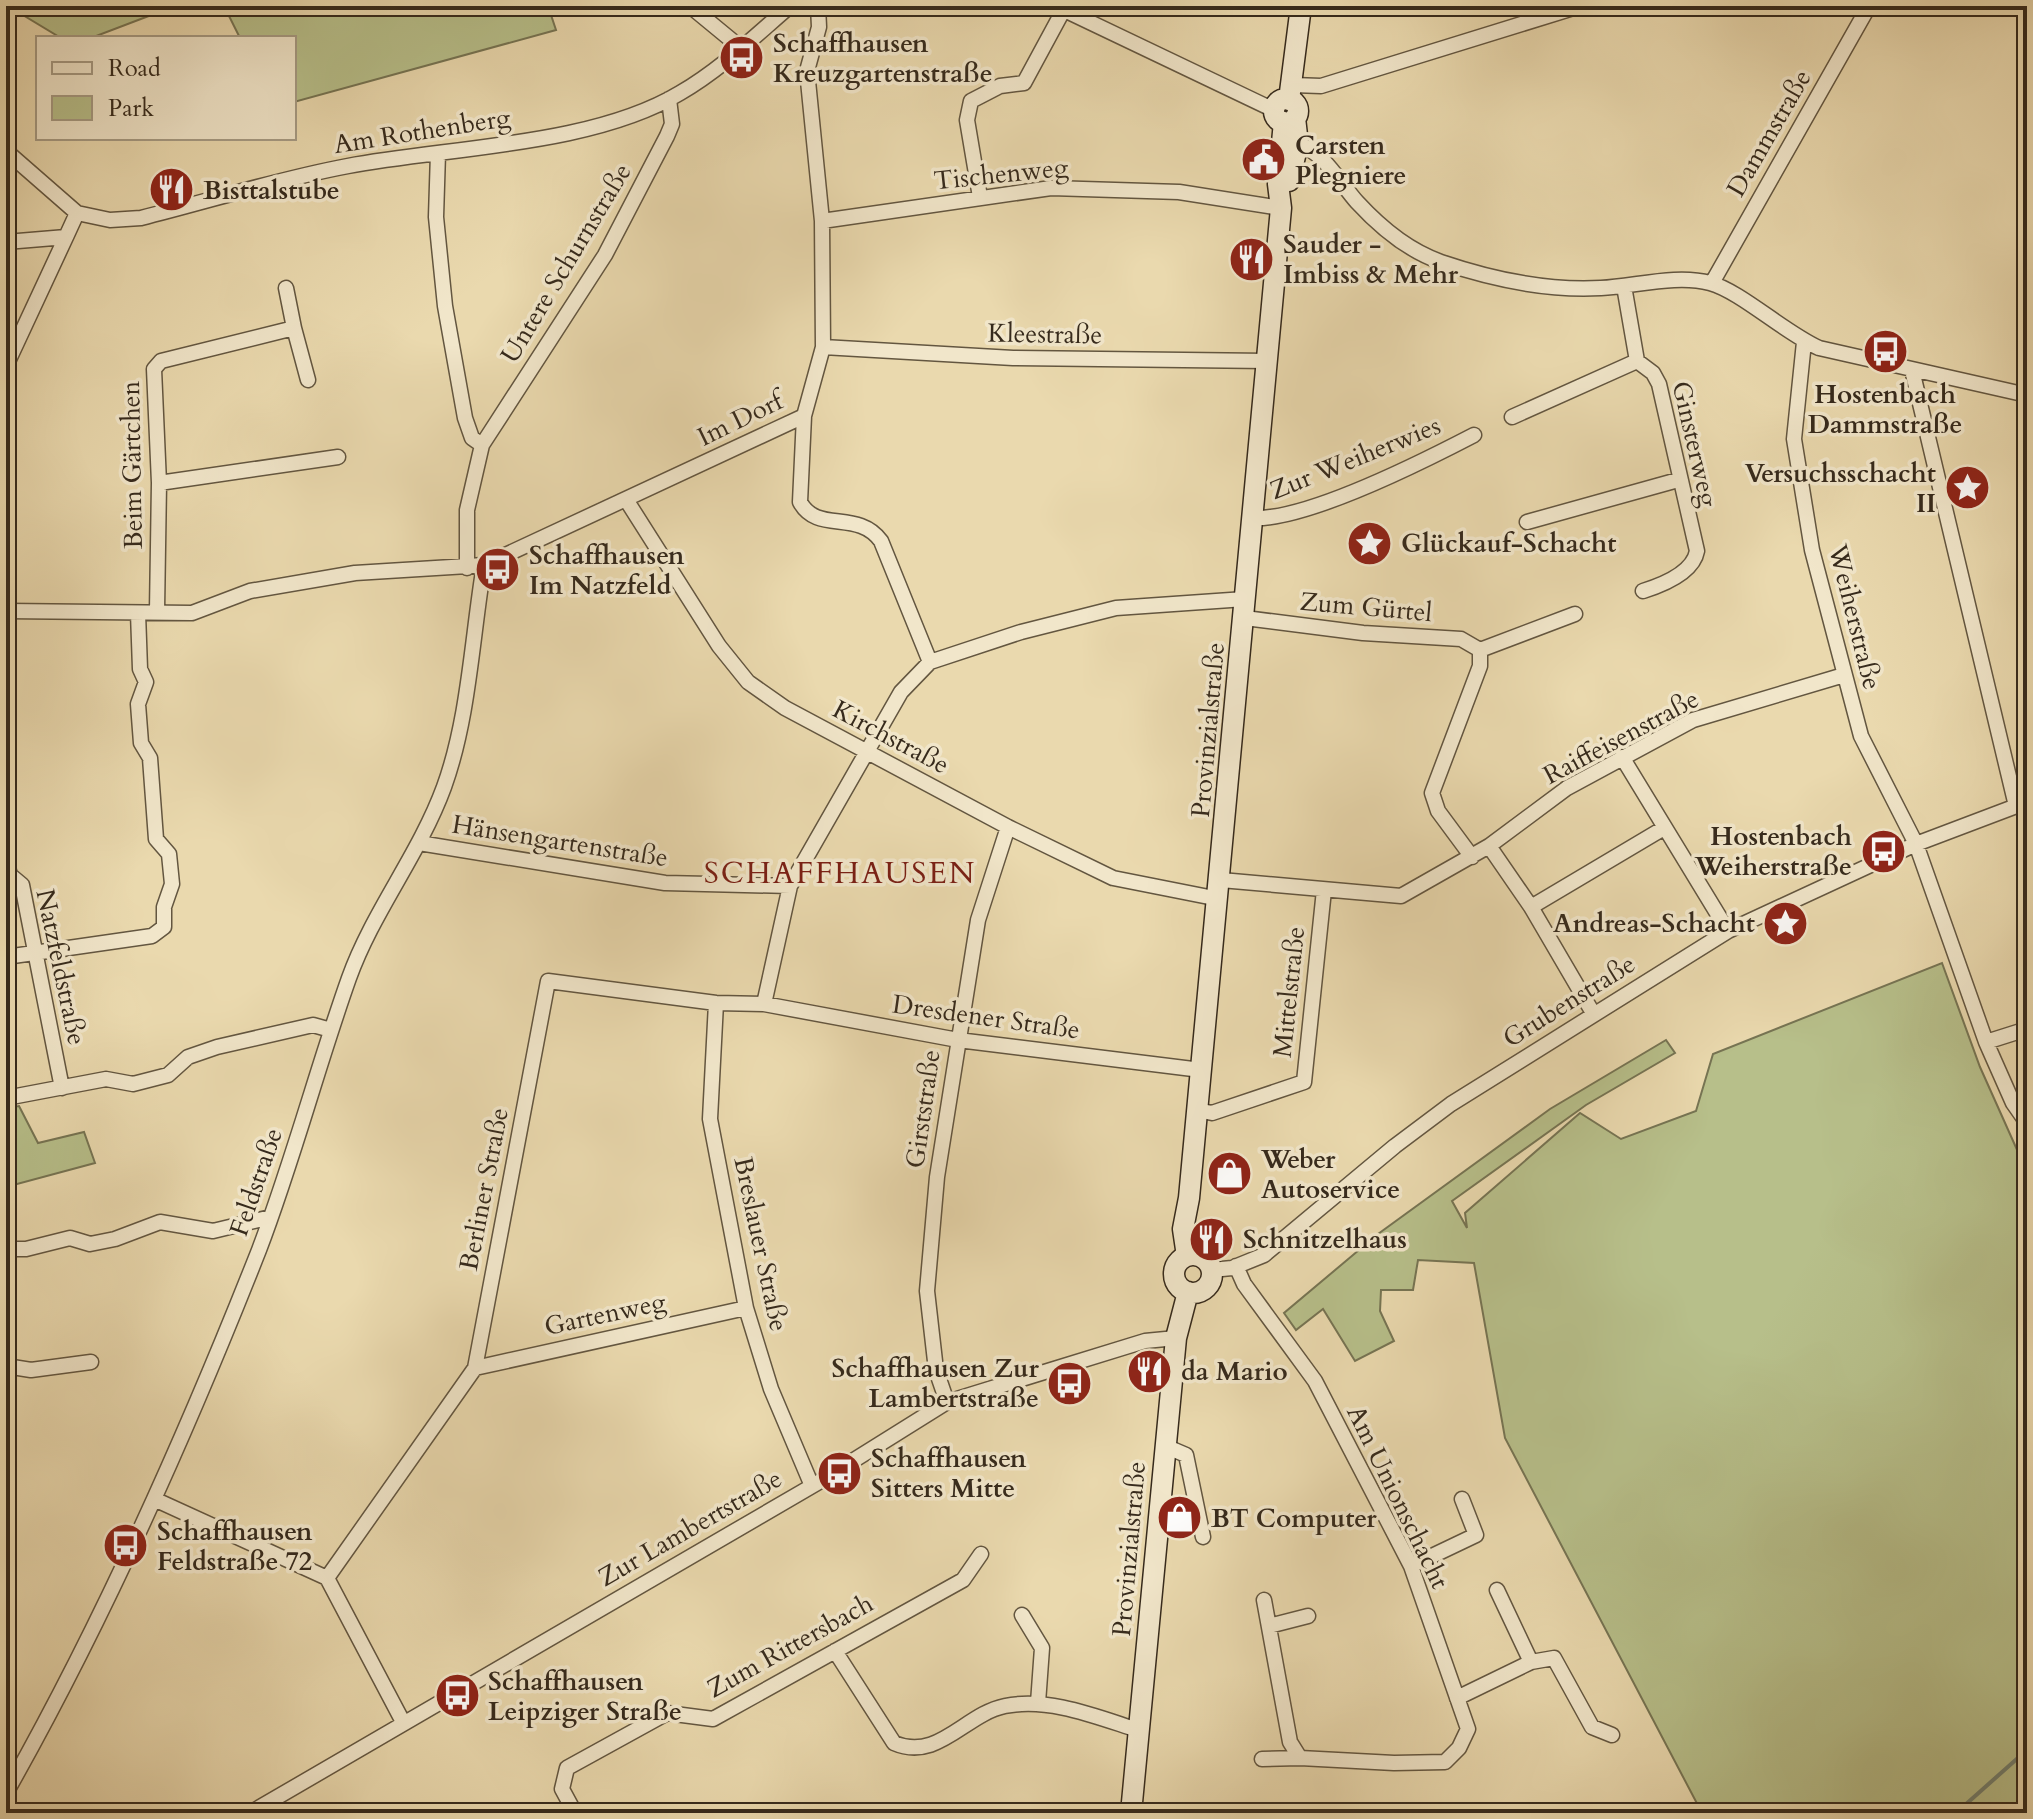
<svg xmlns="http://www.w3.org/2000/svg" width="2033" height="1819" font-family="Cardo,serif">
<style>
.green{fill:#b7bf8a;stroke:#767453;stroke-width:2}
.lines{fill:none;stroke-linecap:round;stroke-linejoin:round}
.stream{stroke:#718071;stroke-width:4}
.street-casing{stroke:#635640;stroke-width:17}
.secondary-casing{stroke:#362a1c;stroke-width:23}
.street{stroke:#f1e6ca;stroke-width:14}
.secondary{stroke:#f1e6ca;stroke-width:20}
.labels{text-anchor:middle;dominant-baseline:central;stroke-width:7;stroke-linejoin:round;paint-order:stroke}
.poi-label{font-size:26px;font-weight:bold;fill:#362a1c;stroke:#f1e6ca;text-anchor:start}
.street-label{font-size:26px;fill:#362a1c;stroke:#f1e6ca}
.quarter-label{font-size:30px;letter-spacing:2px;fill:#7a1f14;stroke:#f1e6ca}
</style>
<rect width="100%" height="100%" fill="#ead9ae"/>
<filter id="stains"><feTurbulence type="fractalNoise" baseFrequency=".0025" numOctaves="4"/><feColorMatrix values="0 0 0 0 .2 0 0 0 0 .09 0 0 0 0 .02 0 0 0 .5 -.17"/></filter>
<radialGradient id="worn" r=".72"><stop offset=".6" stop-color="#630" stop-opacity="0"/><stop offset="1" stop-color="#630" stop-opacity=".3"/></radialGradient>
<path class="green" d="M8 6H175L91 38H61Z
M224 6H548L556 30 294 102V38H240Z
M1942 963 1980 1067 2018 1152 2027 1153V1813H1702L1505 1438 1474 1263 1418 1260 1413 1290H1381L1380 1311 1394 1341 1355 1361 1323 1309 1296 1330 1284 1313 1378 1234 1550 1109 1666 1040 1675 1053 1586 1105 1452 1201 1467 1228 1465 1213 1580 1113 1621 1139 1696 1111 1713 1054Z
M19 1106 38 1143 84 1132 95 1163 6 1187V1108Z"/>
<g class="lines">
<path class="stream" d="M1956 1813 2019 1757 2027 1743"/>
<defs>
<path id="street" d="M690 6 741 48
M1056 6 1274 110
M1293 85 1321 86 1580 6
M1298 144C1324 152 1340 183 1357 202 1380 227 1409 251 1441 262 1491 279 1548 291 1601 288 1636 286 1677 274 1710 283 1740 291 1785 333 1819 348L2027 395
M6 151 77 213 110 220 141 218C209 201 278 179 348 166 448 147 592 146 680 93 720 70 755 36 790 6
M438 153 436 217 445 306 465 418 472 438 482 445
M980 197 967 120 971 101 1000 86 1024 83 1064 9
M822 221 1051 188 1179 192 1281 208
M6 242 66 237 77 213
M1712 283 1869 6
M1624 286 1637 361 1653 373 1659 384 1697 551C1693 573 1662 585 1643 591
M294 328 308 380
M1804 342 1794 439 1812 550 1861 736 1916 844 1986 1042 2013 1103 2027 1123
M823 347 1013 358 1268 361
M6 366 66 237
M1912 370 2016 806
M804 416 800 502C817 534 858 509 881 541L930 662 1021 632 1116 608 1245 599
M1512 417 1637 361
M159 483 338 457
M627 501 719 646 748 682 785 708 1008 827 1113 878 1219 899
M1252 518C1305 521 1424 461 1474 435
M1527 522 1678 480
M467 568V510L482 445 605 255 667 136 672 124 669 99
M6 611 192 613 250 591 355 573 484 565 804 416 823 347 822 221 807 71 819 27 818 6
M157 611 159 483 154 369 161 361 294 328 286 288
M1245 618 1363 633 1461 639 1480 650V666L1432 793 1438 811 1472 857
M1480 650 1575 614
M1622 757 1728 931
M419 843 665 883 790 886
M1489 846 1531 907 1593 1013
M6 860 10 875 22 885 62 1088
M1221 880 1401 896 1489 846 1567 788 1693 720 1844 675
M1531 907 1664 828
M6 957 152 936 164 927V907L172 884 169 854 156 839 150 758 141 743 138 704 146 682 140 669 138 613
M716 1003 710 1119 746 1308 771 1389 812 1486
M764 1004 790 886 901 692 930 662
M1986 1042 2027 1029
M6 1098 106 1079 133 1084 168 1075 188 1057 217 1047 313 1025 331 1030
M1197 1110 1212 1113 1304 1082 1324 890
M6 1249H26L70 1238 90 1244 115 1239 160 1222 213 1231 271 1217
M1236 1266 1244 1284 1315 1381 1411 1566 1468 1729 1459 1748 1445 1762 1394 1763 1300 1758 1290 1742 1264 1600
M1212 1270 1232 1268 1264 1255 1395 1146 1451 1104 1728 931 1916 844 2027 802
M6 1345 9 1365
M6 1366 31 1370 91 1362
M475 1368 746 1308
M947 1402 936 1370 927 1291 937 1177 978 920 1008 827
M1165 1446 1186 1455 1203 1537
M154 1499 327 1578 403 1722
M1411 1566 1476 1535 1462 1499
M327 1578 475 1368 548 981 716 1003 764 1004 958 1040 1201 1070
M1497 1590 1531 1662
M1022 1615 1042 1648 1038 1703
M1269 1626 1308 1616
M835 1651 894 1743C938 1762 965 1714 1005 1706 1049 1697 1097 1717 1138 1730
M1457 1698 1531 1662 1554 1658 1592 1727 1612 1735
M1262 1759 1300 1758
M6 1793C104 1620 186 1435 259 1250 293 1161 317 1068 349 978 373 911 419 855 444 787 469 718 472 637 484 565
M250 1813 819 1482 947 1402 1145 1341 1176 1338
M575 1813 562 1789 567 1768 667 1713 713 1719 963 1580 981 1554"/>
<path id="secondary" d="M1274 111a12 12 0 1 1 24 0a12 12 0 1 1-24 0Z
M1289 100 1301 6
M1289 181 1298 144 1295 118
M1174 1274a19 19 0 1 1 38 0a19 19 0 1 1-38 0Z
M1187 1256 1183 1229 1189 1198 1281 208 1278 184 1284 122
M1131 1813 1176 1338 1188 1292"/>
</defs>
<use href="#street" class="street-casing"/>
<use href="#secondary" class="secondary-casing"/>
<use href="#street" class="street"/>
<use href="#secondary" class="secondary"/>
</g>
<defs>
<symbol id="bus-disc" viewBox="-11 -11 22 22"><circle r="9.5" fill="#8f2418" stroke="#f1e6ca"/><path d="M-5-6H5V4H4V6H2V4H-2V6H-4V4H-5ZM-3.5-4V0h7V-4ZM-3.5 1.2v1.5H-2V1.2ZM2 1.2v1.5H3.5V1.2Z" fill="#fff"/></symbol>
<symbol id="civic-disc" viewBox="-11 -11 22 22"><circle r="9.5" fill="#8f2418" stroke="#f1e6ca"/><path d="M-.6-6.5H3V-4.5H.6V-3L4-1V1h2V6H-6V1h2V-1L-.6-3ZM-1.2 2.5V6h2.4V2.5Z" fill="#fff"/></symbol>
<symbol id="restaurant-disc" viewBox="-11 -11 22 22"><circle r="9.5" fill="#8f2418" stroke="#f1e6ca"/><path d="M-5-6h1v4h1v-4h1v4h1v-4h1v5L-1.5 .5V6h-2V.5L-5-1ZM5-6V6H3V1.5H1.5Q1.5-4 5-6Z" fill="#fff"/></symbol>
<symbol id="sight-disc" viewBox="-11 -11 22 22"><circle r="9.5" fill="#8f2418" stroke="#f1e6ca"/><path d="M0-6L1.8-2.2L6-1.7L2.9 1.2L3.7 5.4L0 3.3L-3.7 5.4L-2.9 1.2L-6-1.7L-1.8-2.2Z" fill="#fff"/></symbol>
<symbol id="shop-disc" viewBox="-11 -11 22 22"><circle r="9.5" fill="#8f2418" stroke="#f1e6ca"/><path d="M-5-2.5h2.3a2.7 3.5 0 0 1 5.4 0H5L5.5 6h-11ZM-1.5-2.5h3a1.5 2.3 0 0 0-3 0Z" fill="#fff"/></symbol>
</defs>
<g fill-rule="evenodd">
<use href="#bus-disc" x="716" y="32" width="51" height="51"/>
<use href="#civic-disc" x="1238" y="134" width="51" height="51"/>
<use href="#restaurant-disc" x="146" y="164" width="51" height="51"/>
<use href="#restaurant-disc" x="1226" y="234" width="51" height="51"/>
<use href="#bus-disc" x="1860" y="326" width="51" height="51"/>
<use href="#sight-disc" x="1942" y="462" width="51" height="51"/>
<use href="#sight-disc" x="1344" y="518" width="51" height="51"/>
<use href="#bus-disc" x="472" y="544" width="51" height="51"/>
<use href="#bus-disc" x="1858" y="826" width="51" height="51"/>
<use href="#sight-disc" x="1760" y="898" width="51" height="51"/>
<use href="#shop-disc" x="1204" y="1148" width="51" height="51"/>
<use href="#restaurant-disc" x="1186" y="1214" width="51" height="51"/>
<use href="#restaurant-disc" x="1124" y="1346" width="51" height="51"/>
<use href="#bus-disc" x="1044" y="1358" width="51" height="51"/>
<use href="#bus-disc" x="814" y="1448" width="51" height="51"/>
<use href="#shop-disc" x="1154" y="1492" width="51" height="51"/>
<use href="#bus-disc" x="100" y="1520" width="51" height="51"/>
<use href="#bus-disc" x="432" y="1670" width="51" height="51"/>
</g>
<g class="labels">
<g class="poi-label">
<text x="773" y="43">Schaffhausen<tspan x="773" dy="30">Kreuzgartenstraße</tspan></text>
<text x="1295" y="145">Carsten<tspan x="1295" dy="30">Plegniere</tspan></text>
<text x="203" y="190">Bisttalstube</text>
<text x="1283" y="244">Sauder -<tspan x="1283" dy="30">Imbiss &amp; Mehr</tspan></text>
<text x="1885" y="394" text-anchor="middle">Hostenbach<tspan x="1885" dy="30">Dammstraße</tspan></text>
<text x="1936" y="473" text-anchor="end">Versuchsschacht<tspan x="1936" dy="30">II</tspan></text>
<text x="1401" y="543">Glückauf-Schacht</text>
<text x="529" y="555">Schaffhausen<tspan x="529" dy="30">Im Natzfeld</tspan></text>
<text x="1852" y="836" text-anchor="end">Hostenbach<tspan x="1852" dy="30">Weiherstraße</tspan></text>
<text x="1755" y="923" text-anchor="end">Andreas-Schacht</text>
<text x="1261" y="1159">Weber<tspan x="1261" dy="30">Autoservice</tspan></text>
<text x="1243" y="1239">Schnitzelhaus</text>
<text x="1039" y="1368" text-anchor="end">Schaffhausen Zur<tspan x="1039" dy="30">Lambertstraße</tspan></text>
<text x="1181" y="1371">da Mario</text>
<text x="871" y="1458">Schaffhausen<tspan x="871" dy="30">Sitters Mitte</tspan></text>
<text x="1211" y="1518">BT Computer</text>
<text x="157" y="1531">Schaffhausen<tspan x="157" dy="30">Feldstraße 72</tspan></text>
<text x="488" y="1681">Schaffhausen<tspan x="488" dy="30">Leipziger Straße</tspan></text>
</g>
<g class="street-label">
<text transform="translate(422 131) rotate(-9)">Am Rothenberg</text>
<text transform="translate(1769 133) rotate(-60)">Dammstraße</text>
<text transform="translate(1001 174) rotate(-6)">Tischenweg</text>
<text transform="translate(566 263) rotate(-59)">Untere Schurnstraße</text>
<text transform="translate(1045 334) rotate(1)">Kleestraße</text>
<text transform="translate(740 419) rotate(-26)">Im Dorf</text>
<text transform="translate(1695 444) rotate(77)">Ginsterweg</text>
<text transform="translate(1355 458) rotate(-22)">Zur Weiherwies</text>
<text transform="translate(132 465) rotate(-91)">Beim Gärtchen</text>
<text transform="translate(1366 607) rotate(5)">Zum Gürtel</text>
<text transform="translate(1855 617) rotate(76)">Weiherstraße</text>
<text transform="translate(1208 730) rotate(-85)">Provinzialstraße</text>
<text transform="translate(891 737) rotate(28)">Kirchstraße</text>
<text transform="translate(1621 737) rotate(-28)">Raiffeisenstraße</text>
<text transform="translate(560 841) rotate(9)">Hänsengartenstraße</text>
<text transform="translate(61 967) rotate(78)">Natzfeldstraße</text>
<text transform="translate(1289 992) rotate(-84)">Mittelstraße</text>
<text transform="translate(1569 1001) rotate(-32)">Grubenstraße</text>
<text transform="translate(986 1017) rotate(8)">Dresdener Straße</text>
<text transform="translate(923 1109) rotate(-82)">Girststraße</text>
<text transform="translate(256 1182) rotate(-71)">Feldstraße</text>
<text transform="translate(484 1189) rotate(-79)">Berliner Straße</text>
<text transform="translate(761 1244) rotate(78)">Breslauer Straße</text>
<text transform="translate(605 1314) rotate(-12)">Gartenweg</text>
<text transform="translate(1398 1497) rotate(64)">Am Unionschacht</text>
<text transform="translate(690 1528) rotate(-30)">Zur Lambertstraße</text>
<text transform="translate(1129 1549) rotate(-85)">Provinzialstraße</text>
<text transform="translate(790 1646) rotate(-29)">Zum Rittersbach</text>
</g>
<g class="quarter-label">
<text x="840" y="873">SCHAFFHAUSEN</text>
</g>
</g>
<rect width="2033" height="1819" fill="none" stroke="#ead9ae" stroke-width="32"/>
<rect x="8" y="8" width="2017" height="1803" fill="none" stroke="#362a1c" stroke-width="4"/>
<rect x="16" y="16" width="2001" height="1787" fill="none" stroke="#362a1c" stroke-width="2"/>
<rect x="36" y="36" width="260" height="104" fill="#f1e6ca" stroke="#a69b84" stroke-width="2"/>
<rect x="52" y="62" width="40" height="12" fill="#f1e6ca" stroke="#a69b84" stroke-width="2"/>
<text x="108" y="76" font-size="24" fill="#362a1c">Road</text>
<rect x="52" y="96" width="40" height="24" fill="#b7bf8a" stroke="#a69b84" stroke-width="2"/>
<text x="108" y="116" font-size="24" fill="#362a1c">Park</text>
<rect width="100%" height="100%" filter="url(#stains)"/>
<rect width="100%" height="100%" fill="url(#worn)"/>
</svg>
